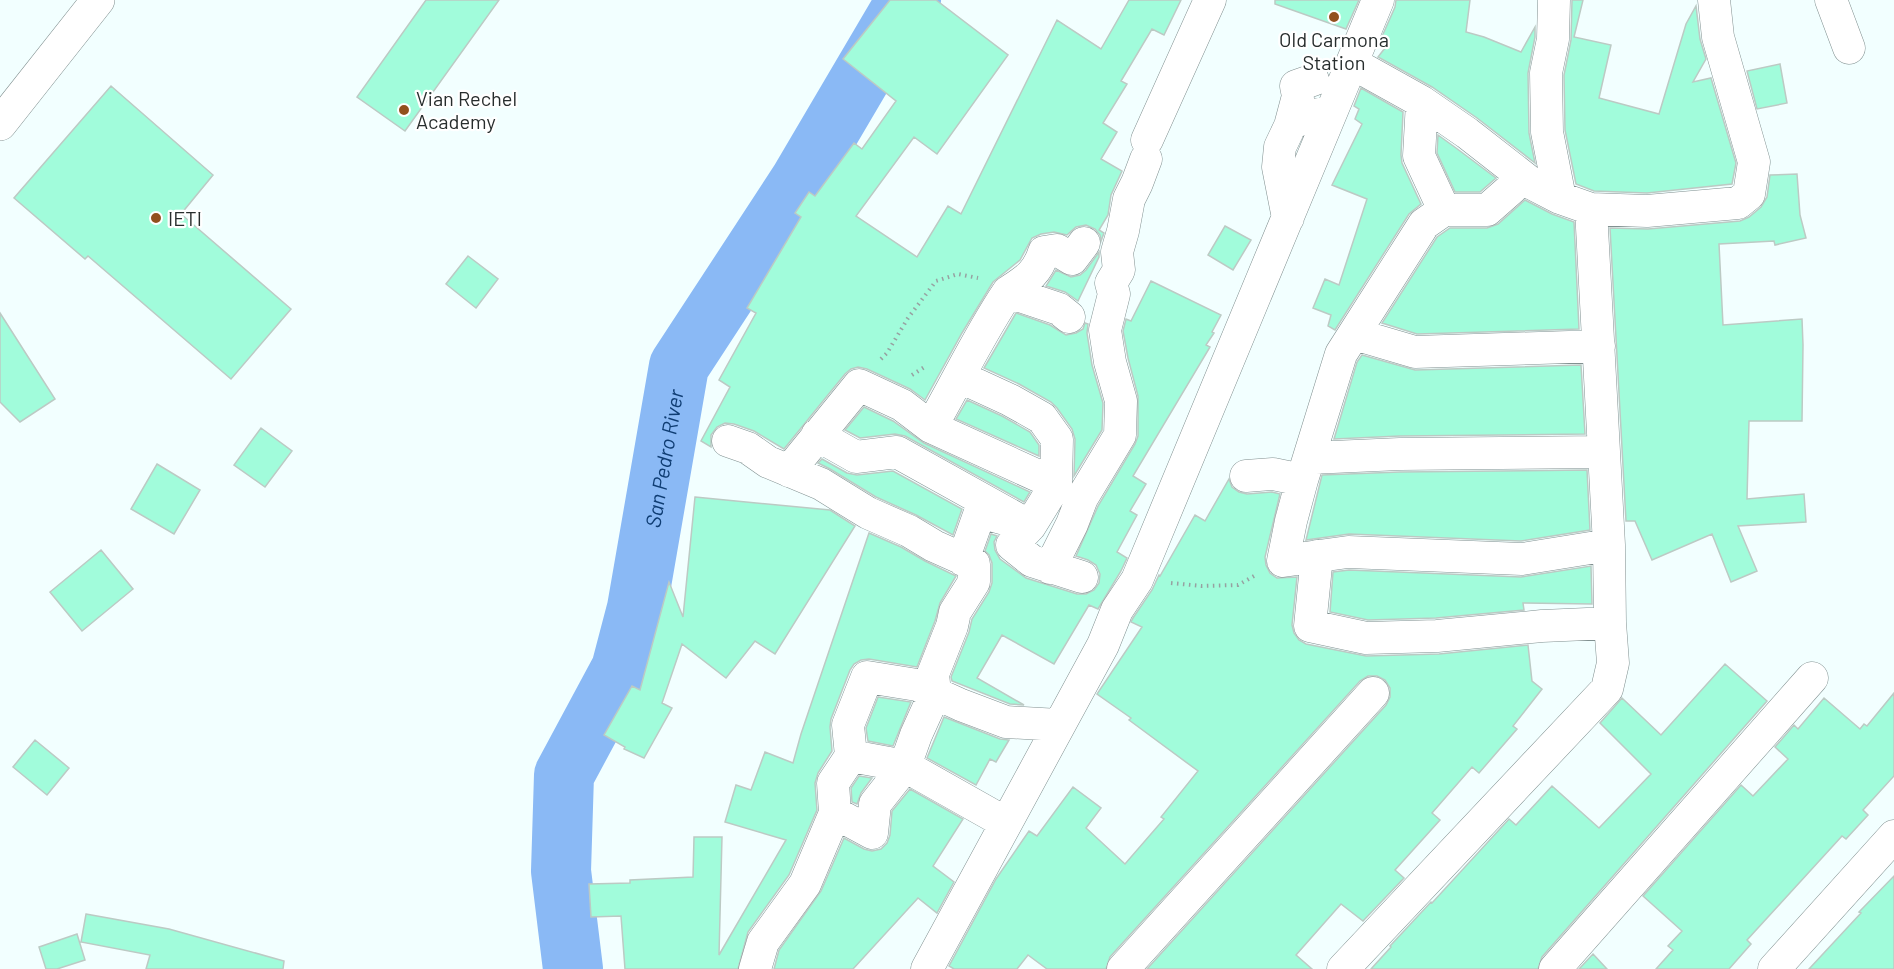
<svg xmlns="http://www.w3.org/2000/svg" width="1894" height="969" font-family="Barlow,sans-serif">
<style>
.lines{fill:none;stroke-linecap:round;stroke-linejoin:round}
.river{stroke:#8ab9f5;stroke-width:60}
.building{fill:#a1fcdb;stroke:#bccac4;stroke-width:1.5}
.street-casing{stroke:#819090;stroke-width:33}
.secondary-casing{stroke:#819090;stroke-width:34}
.path{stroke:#97a1a1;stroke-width:4;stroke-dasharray:1.5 4.5;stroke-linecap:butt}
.street{stroke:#fff;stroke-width:32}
.secondary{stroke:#fff;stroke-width:33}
.poi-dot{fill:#92501d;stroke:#fff;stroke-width:2}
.labels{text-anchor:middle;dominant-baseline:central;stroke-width:4.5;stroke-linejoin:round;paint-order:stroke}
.poi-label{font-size:20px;fill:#272d2d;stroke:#fff;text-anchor:start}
.water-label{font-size:21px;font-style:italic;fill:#0f3d73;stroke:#fff}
</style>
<rect width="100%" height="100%" fill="#f2ffff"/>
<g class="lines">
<path class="river" id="s1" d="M573 969 561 871 564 775 621 669 637 608 679 366 800 181 903 6 911 0"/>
</g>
<path class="building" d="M426 0H499L405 131 357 97Z
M890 0H936L1008 55 937 154 914 137 856 216 917 257 948 206 961 214 1057 20 1101 49 1129 0H1181L1164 35 1152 29 1121 81 1127 84 1103 123 1117 132 1101 159 1122 171 1111 195 1108 215 1099 230 1104 233 1101 241 1100 235 1095 229 1086 225 1076 227 1067 235 1054 232 1041 234 1032 238 1020 260 993 282 962 333 925 400 910 389 867 369 858 367 851 369 845 374 784 449 754 431 734 424 725 423 717 427 711 435V447L701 441 730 387 719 380 756 313 747 308 801 217 795 213 809 192 815 196 854 143 862 149 896 101 843 59Z
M1275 0H1359L1346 29 1275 4Z
M1396 0H1470L1466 32 1484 37 1521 52 1535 27V37L1528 73 1529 133 1535 163 1477 118 1432 87 1378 57 1388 44 1380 41 1395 7Z
M1572 0H1583L1574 37 1611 45 1599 98 1659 114 1686 24 1696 6 1700 39 1706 59 1693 82 1711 78 1736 163 1732 184 1647 193 1594 191 1576 184 1565 130 1564 75 1571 40Z
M1780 64 1787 103 1757 109 1747 71Z
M111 86 213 175 181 214 291 309 231 379 88 256 85 259 14 198Z
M1361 88 1403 112 1401 155 1402 163 1421 204 1409 214 1335 330 1328 326 1331 315 1313 308 1325 279 1339 285 1367 199 1332 185 1362 124 1355 119 1359 109 1354 106Z
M1438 135 1456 148 1496 178 1480 192H1455L1437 153Z
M1797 174 1800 215 1806 238 1775 245 1774 241 1719 244 1723 325 1802 319 1803 345 1802 421H1749L1747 499 1804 494 1806 522 1738 526 1757 571 1731 582 1712 534 1652 560 1635 521H1626L1610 228 1648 229 1740 221 1749 217 1761 207 1767 197 1770 175Z
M1525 200 1552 214 1574 222 1579 329 1417 334 1382 323 1437 237 1450 228H1487L1498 224Z
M1225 226 1251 240 1233 270 1208 255Z
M1099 252V257L1078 301 1065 292 1046 286 1056 270 1071 277 1080 275 1086 270Z
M468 256 498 279 476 308 446 284Z
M1151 281 1221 315 1212 332 1214 333 1206 345 1210 347 1133 476 1146 484 1130 511 1137 515 1117 552 1127 558 1121 571 1098 609 1089 605 1054 664 1002 635 977 678 1024 705 1010 704 952 681 951 677 969 632 972 619 989 592 992 583V563L989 555 985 551 991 534 997 536 994 542 995 550 1000 559 1026 578 1077 594H1086L1094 590 1099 583 1100 574 1096 565 1088 560 1076 556 1098 506 1135 444 1138 436V396L1128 358 1123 331 1126 319 1131 321Z
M0 313 55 399 20 422 0 402Z
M1016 313 1050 325 1066 335 1076 333 1083 329 1085 323 1088 324 1087 333 1092 365 1103 403 1102 430 1074 476 1075 439 1072 429 1057 408 1051 402 1019 384 984 368Z
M1362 355 1415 370 1581 365 1585 434 1400 436 1334 439 1357 362Z
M967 400 1002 416 1030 432 1039 445V456L956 419Z
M864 407 893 421 924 443 1030 492 1024 502 905 436 895 434 860 438 845 430Z
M261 428 292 451 265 487 234 465Z
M822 459 847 473 857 475 893 471 962 509 953 535 916 515 876 497 830 469 818 463Z
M157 464 200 490 174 534 131 509Z
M1587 470 1590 530 1521 541 1349 534 1306 540 1322 475 1400 472Z
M1229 479 1232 487 1239 492 1247 494 1272 492 1280 494 1265 557 1266 565 1270 573 1277 578 1297 577 1292 625 1294 633 1299 640 1306 644 1366 656 1439 654 1528 645 1532 681 1542 689 1513 726 1517 729 1479 773 1472 767 1432 813 1440 820 1395 870 1404 878 1363 921 1341 904 1296 955 1312 969H1147L1386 705 1390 697V688L1385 680 1377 676H1368L1360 681 1110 957 1106 969H1047L1028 955 1017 969H954L949 966 996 879 1029 831 1037 836 1073 787 1101 808 1086 828 1125 864 1164 819 1161 817 1198 771 1129 720 1131 718 1097 694 1142 627 1131 622 1133 618 1152 590 1159 575 1160 576 1195 515 1205 521Z
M695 497 830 510 855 526 775 654 755 641 726 678 682 644 662 703 672 708 644 758 624 749 625 747 604 735 632 686 640 690 669 582 683 617Z
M869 533 901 547 925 561 956 576 940 603 935 621 917 667 869 659 861 660 854 664 850 670 831 719 830 727 832 751 818 773 815 783 817 810 789 875 748 932 738 969H625L621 916 591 917 589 884 630 883V880L693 877 694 837H722L719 955 786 840 725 822 736 785 751 790 765 752 793 763 801 734Z
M101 550 133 589 82 631 50 592Z
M1591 566 1592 604 1523 603 1524 610 1436 618 1368 620 1330 612 1333 572 1349 570 1521 577Z
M1725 664 1767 701 1542 957 1538 969H1371L1391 947 1390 946 1431 902 1432 903 1509 819 1516 825 1552 786 1599 828 1651 774 1600 723 1622 698 1661 735Z
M1894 693V776L1863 810 1868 815 1846 839 1842 836 1747 940 1751 944 1729 969H1656L1673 950 1668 946 1682 931 1643 896 1741 785 1753 796 1788 759 1775 747 1794 725 1798 729 1824 698 1860 729 1864 724 1867 726Z
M878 697 911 702 893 746 868 741 866 728Z
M944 717 1000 739 1009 740 996 762 990 759 976 785 927 758Z
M35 740 69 768 47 795 13 767Z
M859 776 872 778 861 793 857 804 852 802 851 788Z
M910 789 963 819 933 866 954 882 937 913 918 898 853 969H774L779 950 821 891 844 838 864 849 872 851 881 849 887 843 890 835 892 811Z
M1894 876V969H1809L1861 913 1859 912Z
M86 914 169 929 284 961 283 969H146L150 955 81 942Z
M77 934 85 960 57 969H46L39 947Z
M1593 954 1607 969H1579Z"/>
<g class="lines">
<defs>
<path id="street" d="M1554 0 1553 39 1546 73 1547 132 1560 198
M1831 0 1849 48
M1352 63 1422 102 1467 133 1531 183 1560 198 1591 209
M1422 102 1419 156 1444 210 1424 224 1341 354 1302 480 1291 521 1283 561 1348 552 1522 559 1609 545
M1290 126 1298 96 1296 86 1313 80
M1147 140 1210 0
M1444 210H1487L1512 188
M1288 218 1278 167 1280 147 1290 126 1301 117 1331 112
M1008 292C1026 280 1037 274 1044 252L1057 250 1072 259 1084 243
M1354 334 1415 352 1599 346
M960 377 1010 400 1042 418 1057 439 1056 484
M931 427C957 382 979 335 1008 292L1059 309 1069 317
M817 435 856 457 897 452 1030 526 980 512 963 560
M728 441 748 448 768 462 821 484 868 513 909 531 934 546 974 564V582L955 612 952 626 933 674 935 693 916 735 905 766 875 804 872 833 835 813
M1310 458 1400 454 1604 452
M789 471 859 385 902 405 931 427 1056 484 1030 526 1012 545 1032 561 1082 577
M1246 476 1273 474 1302 480
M1317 556 1310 626 1366 638 1437 636 1542 626 1610 623
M1050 568 1072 524 1082 498 1120 435 1121 401 1110 362 1105 330 1114 294 1111 283 1119 270 1117 252 1123 231 1129 199 1137 183 1146 159
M851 756 905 766 1006 823
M755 969 763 942 805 884 835 813 833 783 851 756 848 725 867 677 917 685 961 705 1006 722 1059 725
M927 969 1103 645 1117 610 1137 580 1378 0
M1123 969 1373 693
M1343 969 1607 689 1613 663 1610 623 1609 545 1591 209 1647 211 1738 203 1749 194 1754 162 1718 37 1714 0
M1555 969 1812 678
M1774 969 1894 836"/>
<path id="secondary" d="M0 124 98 0"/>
</defs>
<use href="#street" class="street-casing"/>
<use href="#secondary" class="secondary-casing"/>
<path class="path" d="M881 359 887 353 908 318 936 281 958 274 978 278
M912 375 926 366
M1171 583 1202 586 1238 585 1254 576"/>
<use href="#street" class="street"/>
<use href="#secondary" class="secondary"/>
</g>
<g class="poi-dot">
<circle cx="1334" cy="17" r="6"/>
<circle cx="404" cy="110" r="6"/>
<circle cx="156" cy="218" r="6"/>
</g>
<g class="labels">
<g class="poi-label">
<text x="1334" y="39" text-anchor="middle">Old Carmona<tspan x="1334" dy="23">Station</tspan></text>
<text x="416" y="98">Vian Rechel<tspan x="416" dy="23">Academy</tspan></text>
<text x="168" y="218">IETI</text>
</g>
<g class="water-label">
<text stroke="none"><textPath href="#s1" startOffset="530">San Pedro River</textPath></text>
</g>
</g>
</svg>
